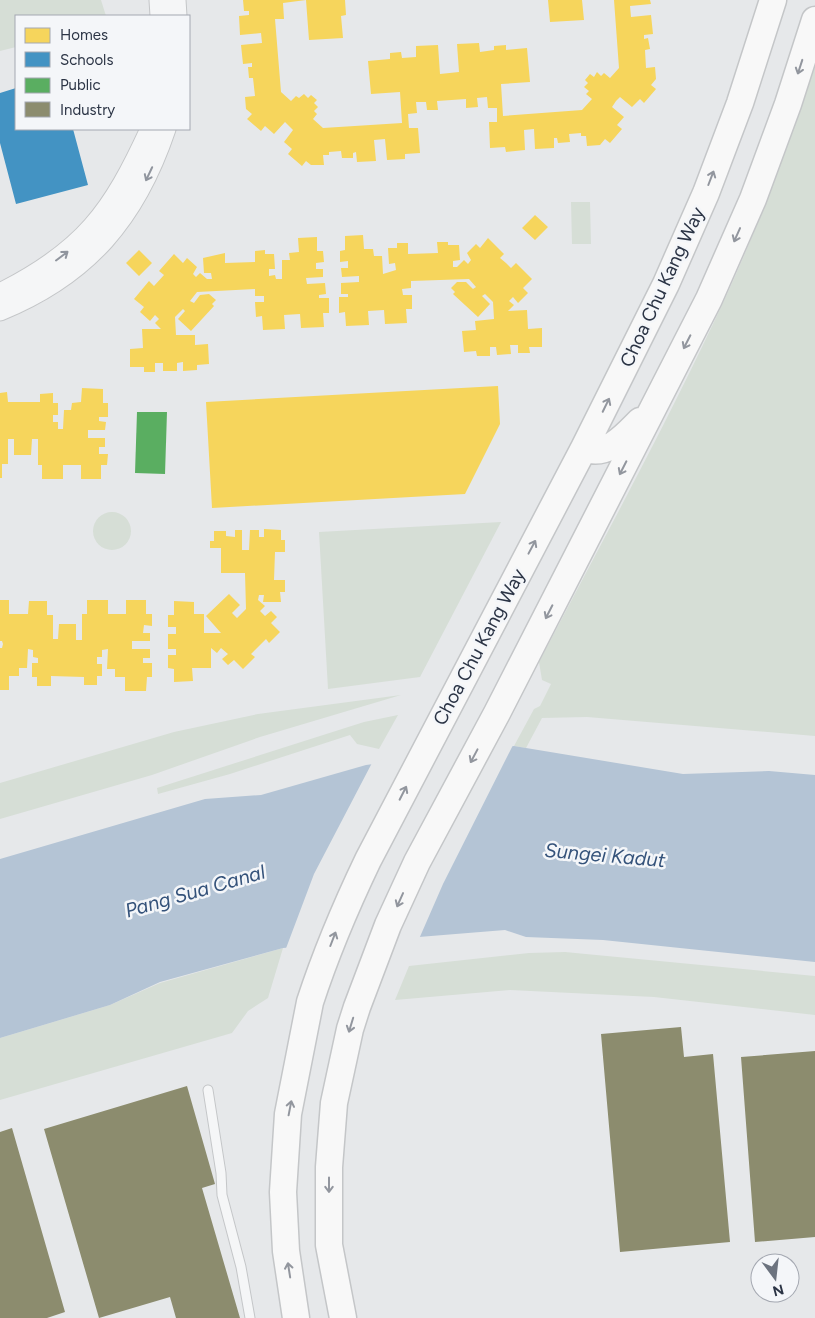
<svg xmlns="http://www.w3.org/2000/svg" width="815" height="1318" font-family="Figtree,sans-serif">
<style>
.green{fill:#d6ded6}
.water{fill:#b4c4d5}
.pier{fill:#e6e8ea}
.homes{fill:#f6d55c}
.schools{fill:#4393c3}
.public{fill:#5aae61}
.industry{fill:#8c8c6e}
.lines{fill:none;stroke-linecap:round;stroke-linejoin:round}
.service-casing{stroke:#c4c6c8;stroke-width:11}
.minor-casing{stroke:#c4c6c8;stroke-width:21}
.secondary-casing{stroke:#c4c6c8;stroke-width:29}
.service{stroke:#f5f6f7;stroke-width:9}
.minor{stroke:#f5f6f7;stroke-width:19}
.secondary{stroke:#f8f8f8;stroke-width:26}
.oneway{stroke:#92969e}
.oneway2{stroke:#90959e}
.labels{text-anchor:middle;dominant-baseline:central;stroke-width:5;stroke-linejoin:round;paint-order:stroke}
.street-label{font-size:19px;fill:#2b3445;stroke:#f4f6f9}
.water-label{font-size:20px;font-style:italic;fill:#34527a;stroke:#f4f6f9}
</style>
<rect width="100%" height="100%" fill="#e6e8ea"/>
<path class="green" d="M0 0H101L106 16H16V47L0 51Z
M815 67V736L587 717 542 718 526 748 514 746 534 709 540 706 551 684 542 680 539 662C603 540 670 418 728 292 761 220 788 143 815 67Z
M571 202H590L591 244H572Z
M93 531a19 19 0 1 1 38 0a19 19 0 1 1-38 0Z
M501 522 420 677 328 689 319 532Z
M401 695 260 737 152 775 0 819V783L174 732 258 714Z
M398 715 379 749 357 744 350 735 230 774 158 794 157 788 364 722Z
M283 948 268 998 248 1011 232 1033 0 1100V1038L110 1005 160 983Z
M565 952 815 976V1015L654 997 510 990 395 1000 409 966 529 953Z"/>
<path class="water" d="M514 746 683 774 769 771 815 775V962L603 940 526 937 505 930 283 948 160 982 110 1005 0 1038V859L205 799 261 795 366 765Z"/>
<path class="pier" d="M514 743 443 884 419 939 285 951 314 874 373 761Z"/>
<path class="homes" d="M243 0H306L283 3 284 19H275L281 92 291 101 296 96 299 98 304 94 308 98 311 95 317 100 314 103 318 107 314 111 317 114 313 119 323 128 402 123 400 92 371 94 368 61 390 59V53L401 52 402 58 416 57V46L438 45 440 74 459 72 457 44 479 43 480 52 494 50V46L506 45V50L527 48 530 82 501 84 503 116 582 110 592 99 586 94 589 91 584 87 588 83 585 80 590 74 594 77 597 72 601 76 604 73 610 78 619 68 614 0H650L651 4 630 6 631 17 651 15 653 34 644 35V39L648 38 650 49 645 50 646 68 655 67 656 79 651 85 656 89 644 103 640 99 632 107 620 97 616 101 612 107 624 117 617 125 622 129 610 143 605 139 600 145 587 146 586 136H581V133L569 134 570 142 558 143 557 138H554V148L535 149 534 129 524 130 525 150 506 152 505 147 490 148 489 122H497V108H488L487 97 477 98 478 107 466 108V99L437 101 438 110H427L426 102H416L417 113 408 114 409 128H418L420 153 405 154V159L387 160 385 139 374 140 376 161 357 162 356 152 353 153V158H342L341 151 329 152V155H323L324 165H311L306 161 302 166 288 154 292 149 284 142 293 130 285 122 274 134 265 126 261 131 247 119 252 114 246 109 245 97 255 96 253 78H249L248 67H252V63L243 64 241 45 262 43 261 33 240 35 239 16 249 15V11H244Z
M306 0H345L346 15 341 16 343 38 309 40Z
M548 0H582L584 20 550 22Z
M535 215 548 227 535 240 522 228Z
M363 235 364 249H373L374 256H382L383 274 396 270 395 263 389 264 388 248H397V243H408V254L438 253 437 242H448V245H459L460 260 453 261V267H457L464 260 468 264 471 260 467 253 476 244 480 248 488 238 504 254 500 258 506 263 511 268 516 263 532 279 523 288 528 293 518 303 513 297 509 301 514 305 508 311 527 310 528 329 542 328V347H529L530 353H518V345H510L511 354 497 355 496 347H490V356H477L476 351 464 352 462 331 476 330 475 321 494 319 493 302 485 294 482 296 490 304 478 317 453 294 455 292 451 288 457 282H466L473 289 476 287 469 279 411 281V288L402 289 403 295H412V309H406L407 323 385 324 384 310 368 311 369 325 346 326 345 312 339 313V297H348V294H341V283L359 282V276L342 277 341 268H348V261L340 262V251L345 250V236Z
M317 237V251H323L324 262 316 263V269H323V277L306 278 307 284 325 283 326 294 319 295V298H329V313H323L324 327 301 328 300 314 284 315 285 329 263 330 262 316 256 317 255 302H264V296H255V289L197 292 190 301 194 303 200 295 209 294 216 300 212 304 214 306 191 331 178 319 185 311 183 309 175 317 176 335H195V345L208 344 209 364 197 365V370L183 371V362L177 363V371H163V363H155V372H144V367H130V349L143 348 142 329H161L155 323 159 319 155 315 150 321 140 312 144 307 134 299 149 281 154 286 164 275 159 271 174 254 183 263 187 258 197 267 193 274 196 277 200 273 207 279H212L211 273H204L203 258 225 253V263L255 262V251L265 250V254H274L275 269H269V276L275 275 276 279H282V260H290L289 253 299 252 298 238Z
M139 250 152 263 139 276 126 263Z
M498 386 500 424 465 494 212 508 206 402Z
M82 388 103 389V403H108V417H99V421L106 422 105 430H88V438H105V447H99V454H108L107 465H101V479H81V465H63V479H42V465H38V439H32L31 455H14V439H8V464H2V478H0V393L7 392 8 402H40V394L53 393V403H58V415H53V422H58V429H63L64 410H71L72 403 81 402Z
M264 529 281 530V540H285V552H275L274 580H285V592H280L281 602H263L264 595H259L258 600 265 606 260 611 265 616 271 611 277 617 271 623 280 632 269 643 266 639 251 654 255 657 243 669 234 660 228 665 222 659 228 654 221 648 217 653 211 648V668H192L193 681 174 682V669L168 668V655H176V649H168V634H176V627H168V615H174V601L194 602V614H204V633H221L206 616 229 594 240 605 232 613 237 618 246 609 245 573H221V548H210V541H214V531H226V536L235 537V530H242V550H249L250 530H259V537H264Z
M0 600H9V614H28L29 601H47V615H53V639H58L59 624H76V640H82V614H87V600H108V614H126V600H146V614H152V626L144 625 143 633H150V641H132V649H150V658H143V663H152V677H147L146 691H125V677H115V669H107L108 649 102 650V657H97V664H102V676H97V685H84V677L51 676V686H37V677H32V663H38V658L33 657V650L28 649 27 668H19V676H9V690H0V648H2L3 644 2 641H0Z"/>
<path class="schools" d="M16 88V129H73L88 185 16 204 0 143V93Z"/>
<path class="public" d="M137 412H167L165 474 135 473Z"/>
<path class="industry" d="M681 1027 684 1057 713 1054 730 1242 620 1252 601 1034Z
M815 1051V1237L755 1242 741 1057Z
M187 1086 215 1184 202 1188 240 1318H176L170 1297 99 1318 44 1129Z
M12 1128 65 1312 47 1318H0V1132Z"/>
<g class="lines">
<defs>
<path id="service" d="M208 1090 221 1173 222 1195 241 1267 250 1318"/>
<path id="minor" d="M159 0 160 16
M176 0 177 16
M0 293C84 251 112 212 150 129
M0 311C88 275 136 218 166 129"/>
<path id="secondary" d="M584 448C607 458 626 435 640 421
M296 1318 286 1251 283 1192 288 1114 310 1002C326 953 346 906 368 860L584 448 666 284 706 193 740 103 773 0
M343 1318 329 1245V1167L334 1103 350 1029 357 1007 388 925 417 862 497 713 709 299 753 199 788 104 815 20"/>
</defs>
<use href="#service" class="service-casing"/>
<use href="#minor" class="minor-casing"/>
<use href="#secondary" class="secondary-casing"/>
<use href="#service" class="service"/>
<use href="#minor" class="minor"/>
<use href="#secondary" class="secondary"/>
</g>
<defs><path id="oneway-shaft" d="M-6 0H5M1.5-3L5.5 0L1.5 3" fill="none" stroke-width="1.6" stroke-linecap="round" stroke-linejoin="round" transform="scale(1.25)"/></defs>
<g class="oneway">
<use href="#oneway-shaft" transform="translate(800 67) rotate(108)"/>
<use href="#oneway-shaft" transform="translate(711 178) rotate(-69)"/>
<use href="#oneway-shaft" transform="translate(737 235) rotate(114)"/>
<use href="#oneway-shaft" transform="translate(687 342) rotate(117)"/>
<use href="#oneway-shaft" transform="translate(606 405) rotate(-64)"/>
<use href="#oneway-shaft" transform="translate(623 468) rotate(117)"/>
<use href="#oneway-shaft" transform="translate(532 547) rotate(-62)"/>
<use href="#oneway-shaft" transform="translate(549 612) rotate(117)"/>
<use href="#oneway-shaft" transform="translate(474 756) rotate(118)"/>
<use href="#oneway-shaft" transform="translate(403 793) rotate(-63)"/>
<use href="#oneway-shaft" transform="translate(400 900) rotate(114)"/>
<use href="#oneway-shaft" transform="translate(333 939) rotate(-69)"/>
<use href="#oneway-shaft" transform="translate(351 1025) rotate(107)"/>
<use href="#oneway-shaft" transform="translate(290 1108) rotate(-79)"/>
<use href="#oneway-shaft" transform="translate(329 1185) rotate(90)"/>
<use href="#oneway-shaft" transform="translate(289 1270) rotate(-99)"/>
</g>
<g class="oneway2">
<use href="#oneway-shaft" transform="translate(149 174) rotate(115)"/>
<use href="#oneway-shaft" transform="translate(62 256) rotate(-37)"/>
</g>
<g class="labels">
<g class="street-label">
<text transform="translate(662 287) rotate(-65)">Choa Chu Kang Way</text>
<text transform="translate(479 647) rotate(-62)">Choa Chu Kang Way</text>
</g>
<g class="water-label">
<text transform="translate(605 855) rotate(5)">Sungei Kadut</text>
<text transform="translate(195 891) rotate(-16)">Pang Sua Canal</text>
</g>
</g>
<rect x="15" y="15" width="175" height="115" fill="#f4f6f9" stroke="#a4a8b1"/>
<rect x="25" y="28" width="25" height="15" fill="#f6d55c" stroke="#a4a8b1"/>
<text x="60" y="40" font-size="15" fill="#2b3445">Homes</text>
<rect x="25" y="52" width="25" height="15" fill="#4393c3" stroke="#a4a8b1"/>
<text x="60" y="65" font-size="15" fill="#2b3445">Schools</text>
<rect x="25" y="78" width="25" height="15" fill="#5aae61" stroke="#a4a8b1"/>
<text x="60" y="90" font-size="15" fill="#2b3445">Public</text>
<rect x="25" y="102" width="25" height="15" fill="#8c8c6e" stroke="#a4a8b1"/>
<text x="60" y="115" font-size="15" fill="#2b3445">Industry</text>
<g transform="translate(775 1278) rotate(165)"><circle r="24" fill="#f4f6f9" stroke="#a4a8b1"/>
<path d="M0-4L9 19L0 12L-9 19Z" fill="#6c737f"/>
<text y="-8" font-size="14" font-weight="bold" text-anchor="middle" fill="#2b3445">N</text>
</g>
</svg>
